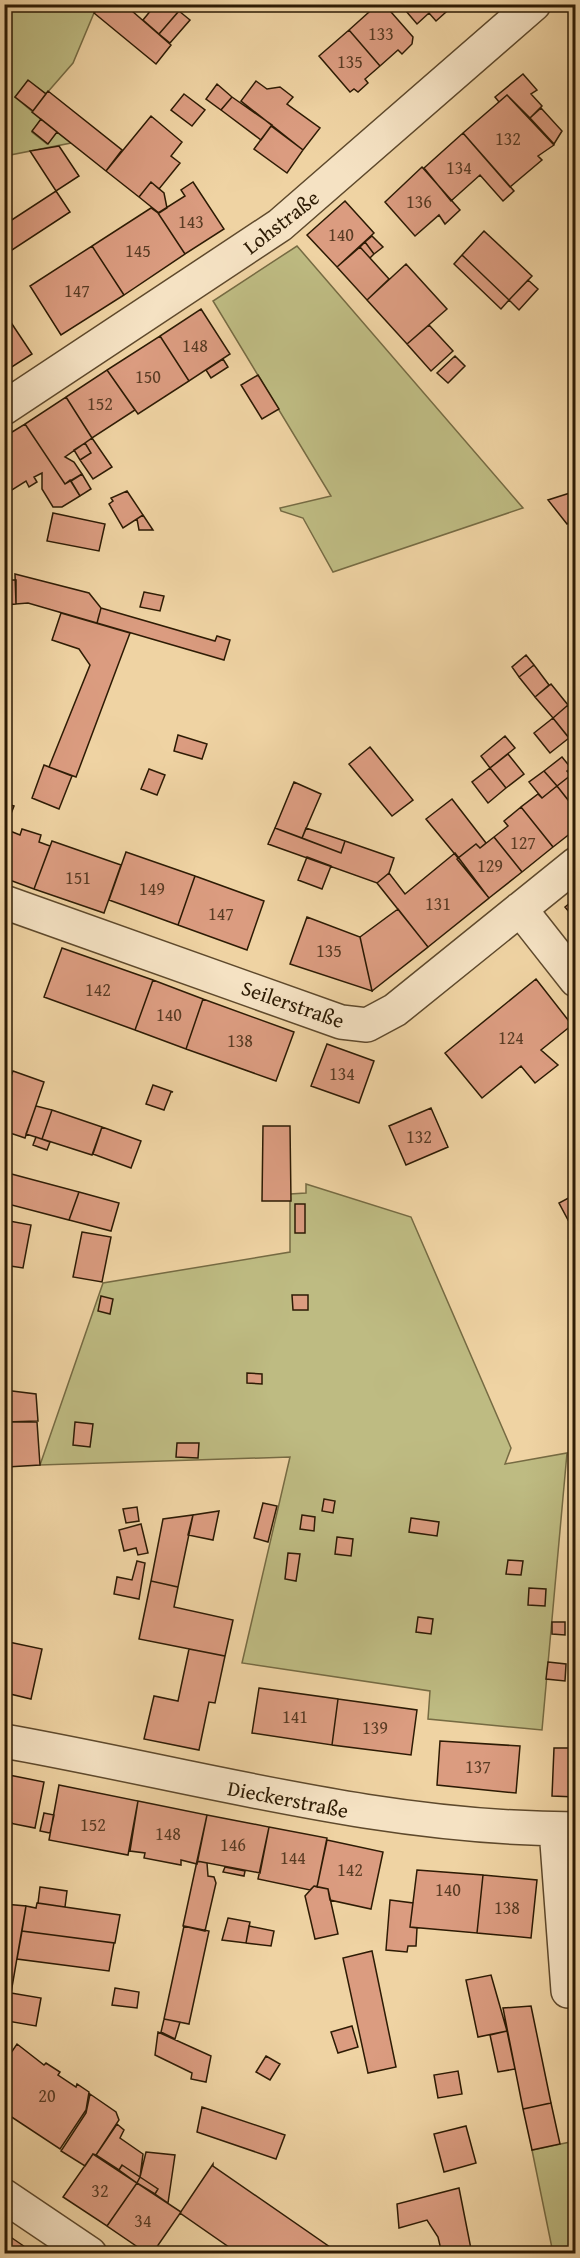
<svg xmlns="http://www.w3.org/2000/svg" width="580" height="2258" font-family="'Gentium Book Plus',serif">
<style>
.green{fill:#bebb82;stroke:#766b43;stroke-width:1.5}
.building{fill:#db9c80;stroke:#2d1b04;stroke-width:1.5}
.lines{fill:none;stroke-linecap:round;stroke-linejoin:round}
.minor-casing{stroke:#5e492c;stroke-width:36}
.minor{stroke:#f5e2c3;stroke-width:33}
.labels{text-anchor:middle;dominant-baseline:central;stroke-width:4.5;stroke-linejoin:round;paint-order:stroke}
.number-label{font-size:18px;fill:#583b23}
.street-label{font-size:21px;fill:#2d1b04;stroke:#f5e2c3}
</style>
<rect width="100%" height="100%" fill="#efd3a3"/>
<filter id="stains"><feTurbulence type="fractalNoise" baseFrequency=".00333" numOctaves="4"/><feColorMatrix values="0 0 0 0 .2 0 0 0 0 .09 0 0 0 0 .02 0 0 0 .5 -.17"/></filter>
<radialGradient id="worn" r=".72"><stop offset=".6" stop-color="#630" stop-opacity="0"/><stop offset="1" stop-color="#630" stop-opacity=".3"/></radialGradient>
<path class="green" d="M5 5H102L94 13 73 63 46 94 28 81 15 97 41 119 32 132 47 144 57 132 71 143 5 156Z
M297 246 523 508 333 572 303 518 281 511 280 508 331 496 213 301Z
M306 1184 411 1217 511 1448 505 1464 567 1453 542 1730 428 1719 430 1691 242 1663 290 1457 40 1465 103 1283 290 1252V1194L306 1193Z
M575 2141V2253H553L532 2150Z"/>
<path class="building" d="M102 4H124L171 45 156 64 94 13Z
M156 4H170L178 12 159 34 143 20Z
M378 4H384L413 37 412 44 402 54 398 50 380 66 349 30Z
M400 4H455L436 21 429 13 417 24Z
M179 11 190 20 170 43 159 34Z
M349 30 380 66 365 79 368 83 358 92 354 89 350 92 319 56Z
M523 74 537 90 531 94 542 106 530 118 507 95 499 102 495 97Z
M28 80 46 94 33 111 15 97Z
M256 81 267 89 280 87 293 97 287 104 320 128 303 150 241 101Z
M217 84 232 97 221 110 206 99Z
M48 91 122 150 106 171 32 112Z
M184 94 205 110 192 126 171 110Z
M507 95 554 145 538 156 542 160 510 187 463 133Z
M232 97 272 125 261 140 221 110Z
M541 108 562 131 554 144 530 118Z
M151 116 182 142 171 156 180 163 159 189 151 182 139 197 106 171Z
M41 119 57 132 48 144 32 131Z
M271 126 303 150 287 173 254 149Z
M463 133 514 191 503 201 480 175 451 201 424 168Z
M59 146 79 176 56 191 30 151Z
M422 167 460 210 445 224 439 215 415 236 385 202Z
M151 182 164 193 167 208 159 213 139 197Z
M193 182 224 229 185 254 158 213 185 196 181 190Z
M56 191 70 212 9 252 4 245V225Z
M345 201 374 233 337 267 307 235Z
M151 208 158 213 185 254 124 295 92 246Z
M484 231 532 276 509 300 462 255Z
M372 236 383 247 374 254 365 242Z
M365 242 374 254 370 258 360 247Z
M92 246 124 295 61 335 30 286Z
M360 247 389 279 367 300 337 267Z
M462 255 509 300 501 309 454 264Z
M406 264 447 309 407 344 367 300Z
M528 280 538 289 519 310 509 300Z
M201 309 230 354 189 381 160 336Z
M4 312 32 354 4 372Z
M429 325 453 351 431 371 407 344Z
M160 336 189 381 138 414 107 370Z
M455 356 465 366 448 383 437 373Z
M223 359 228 367 211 378 206 370Z
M107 370 135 410 92 438 66 397Z
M258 375 279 409 262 419 241 385Z
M66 397 92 438 65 457 74 462 82 474 65 484 25 424Z
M25 424 65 484 70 480 80 496 62 507H53L42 489V473L34 477 37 482 29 487 26 481 4 495V437Z
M92 438 112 467 93 479 80 460 91 453 85 443Z
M85 443 91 453 80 460 74 450Z
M82 474 91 489 80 496 71 481Z
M127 491 143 515 123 528 109 504 113 501 111 498Z
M576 491V519L567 524 548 500Z
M53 513 105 524 99 551 47 541Z
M143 515 153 530H139L137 519Z
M15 574 89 593 101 608 97 623 28 603 16 604Z
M4 580H16V604L4 605Z
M144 592 164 596 160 611 140 607Z
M101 608 215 641 217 636 230 640 224 660 97 623Z
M61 613 130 633 76 777 49 767 90 665 79 649 52 640Z
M526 655 534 665 519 677 512 667Z
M534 665 549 685 535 697 519 677Z
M551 684 568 705 553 718 535 697Z
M568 705 576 714 573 743 553 718Z
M553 718 569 738 550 753 534 733Z
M178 735 207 744 202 759 174 751Z
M505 736 515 748 490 768 481 756Z
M370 747 413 800 392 816 349 764Z
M508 754 524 774 506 788 490 768Z
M562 757 571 768 567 771 571 775 557 786 544 771Z
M576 764V810L557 786 571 775 567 771Z
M44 765 72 776 59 809 32 798Z
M490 768 506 788 488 803 472 782Z
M149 769 165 775 157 795 141 789Z
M544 771 557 786 542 798 529 782Z
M294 782 321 794 302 838 275 828Z
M557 786 576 810V829L553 847 521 807 538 794 542 798Z
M452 799 486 843 480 848 476 844 458 858 426 819Z
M4 803 14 806 5 829H4Z
M521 807 553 847 522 872 494 837 508 826 504 821Z
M275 828 341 853 345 841 394 858 389 873 377 883 268 844Z
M306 828 345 841 341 853 302 838Z
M5 829 20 835 22 829 41 835 39 842 50 846 34 889 4 878Z
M494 837 522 872 489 898 457 859 476 844 480 848Z
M52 841 121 865 104 913 34 889Z
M126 852 195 876 178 925 109 900Z
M455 853 489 898 428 947 377 883 389 873 405 894Z
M307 857 331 866 322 889 298 880Z
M195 876 264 901 247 950 178 925Z
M576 898V920L565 907Z
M398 909 428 947 372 991 360 937Z
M307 917 360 937 372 991 290 964Z
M62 948 153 980 135 1030 44 997Z
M536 979 572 1025 541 1050 558 1065 535 1083 521 1066 482 1098 445 1053Z
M153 980 203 999 186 1049 135 1030Z
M203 999 294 1032 276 1081 186 1049Z
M327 1044 374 1061 359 1103 311 1086Z
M13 1071 44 1082 25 1138 4 1131V1094Z
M153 1085 173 1092H171L164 1110 146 1104Z
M36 1106 52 1110 42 1139 26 1134Z
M431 1108 448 1147 406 1165 389 1126Z
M52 1110 102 1127 92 1155 42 1139Z
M263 1126H290L291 1201H262Z
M102 1127 141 1141 131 1168 93 1154Z
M36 1137 50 1142 47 1150 33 1145Z
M4 1172 79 1192 69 1220 4 1203Z
M79 1192 119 1203 111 1231 69 1220Z
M576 1194V1235L559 1203Z
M295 1204H305V1233H295Z
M4 1220 31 1225 23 1268 4 1265Z
M82 1232 111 1237 102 1282 73 1277Z
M292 1295H308V1310H293Z
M101 1296 113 1299 110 1314 98 1311Z
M247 1373 262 1374V1384L247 1383Z
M4 1390 36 1394 38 1421 5 1422Z
M5 1422H37L40 1465 7 1467Z
M75 1422 93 1424 90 1447 73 1445Z
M177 1443H199L198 1458 176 1457Z
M324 1499 335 1501 333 1513 322 1511Z
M263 1503 277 1506 268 1542 254 1538Z
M137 1507 139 1521 126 1523 123 1509Z
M219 1511 213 1540 188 1535 193 1515Z
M193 1515 178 1587 151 1581 163 1519Z
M302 1515 315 1517 314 1531 300 1529Z
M411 1518 439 1522 437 1536 409 1532Z
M141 1524 148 1553 138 1555 136 1548 124 1551 119 1530Z
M337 1537 353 1539 351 1556 335 1554Z
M288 1553 300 1554 296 1581 285 1579Z
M508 1560 523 1561 521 1575 506 1574Z
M137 1561 145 1563 139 1599 114 1594 117 1577 132 1580Z
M151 1581 178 1587 174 1607 233 1620 225 1656 139 1639Z
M529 1588 546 1589 545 1606 528 1605Z
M418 1617 433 1619 431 1634 416 1632Z
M552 1622H565V1635L552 1634Z
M4 1641 42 1649 31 1699 10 1694 9 1699 4 1698Z
M189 1649 225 1656 215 1703 209 1702 199 1750 144 1739 154 1696 178 1701Z
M548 1662 566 1664 565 1681 546 1679Z
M259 1688 338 1699 332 1745 252 1733Z
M338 1699 417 1710 411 1755 332 1745Z
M440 1741 520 1746 516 1793 437 1785Z
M554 1748H576V1797L552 1796Z
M4 1774 44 1782 35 1828 4 1822Z
M59 1785 138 1801 128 1855 49 1840Z
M138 1801 207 1815 197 1864 181 1860V1865L144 1858 145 1853 130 1851Z
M44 1813 54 1815 50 1833 40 1831Z
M207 1815 269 1827 260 1873 197 1861Z
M4 1822 12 1823 6 1850H4Z
M269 1827 327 1838 317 1887 314 1886 310 1890 258 1879Z
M327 1840 383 1852 371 1909 330 1900 328 1889 317 1887Z
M197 1861 207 1863 208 1876 214 1877 216 1883 205 1931 183 1926Z
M225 1867 245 1871 244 1876 223 1872Z
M417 1870 483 1875 477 1933 410 1927Z
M483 1875 537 1880 531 1938 477 1933Z
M314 1886 328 1889 338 1934 315 1939 305 1896Z
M40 1887 67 1891 65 1907 38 1903Z
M390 1900 413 1903 410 1927 417 1928 416 1946H408L407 1952 386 1950Z
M37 1903 120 1915 115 1943 22 1931 26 1906 36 1908Z
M4 1904 26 1906 11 1993 4 1991Z
M228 1918 250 1922 246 1943 222 1940Z
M184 1926 209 1931 189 2024 164 2019Z
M249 1926 274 1931 271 1946 246 1943Z
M22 1931 114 1943 109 1971 17 1959Z
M372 1951 396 2067 368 2073 343 1958Z
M491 1975 507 2031 478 2037 466 1980Z
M115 1988 139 1992 137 2008 112 2005Z
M11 1993 41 1998 36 2026 7 2021Z
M531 2006 551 2103 523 2109 503 2008Z
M164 2019 180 2022 175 2039 161 2032Z
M352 2026 358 2047 338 2053 331 2032Z
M507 2031 515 2069 498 2072 490 2035Z
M158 2032 211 2056 206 2082 191 2079 192 2073 155 2055Z
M17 2044 44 2065 46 2063 60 2072 58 2075 76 2087 77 2084 89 2092 86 2110 60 2149 4 2112V2063Z
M266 2056 280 2064 270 2080 256 2072Z
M458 2071 462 2094 438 2098 434 2075Z
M90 2094 116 2112 119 2120 96 2155 93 2154 85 2166 61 2151 86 2113Z
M551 2103 560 2144 532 2150 523 2109Z
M202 2107 285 2135 276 2159 197 2132Z
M117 2124 124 2130 120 2138 143 2154 140 2177 122 2165 119 2170 96 2155Z
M466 2126 476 2163 444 2172 434 2134Z
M146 2152 175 2155 168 2203 155 2194 158 2189 140 2177Z
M93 2154 137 2183 107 2226 63 2197Z
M213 2164V2166L340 2254H239L180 2213Z
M122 2165 140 2177 137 2183 119 2170Z
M140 2177 158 2189 155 2194 137 2183Z
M137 2183 181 2212 152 2254H148L107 2226Z
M459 2188 472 2254H442L438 2237 427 2220 399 2228 397 2204Z
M9 2236 34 2253 33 2254H4V2242Z"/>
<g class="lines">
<defs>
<path id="minor" d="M4 408 280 225 534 4
M4 902 341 1022 367 1025 395 1010 576 864
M520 909 576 980
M4 1741C195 1775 380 1829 576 1829
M556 1829 568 1991
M4 2196 90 2254"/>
</defs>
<use href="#minor" class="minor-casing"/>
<use href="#minor" class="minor"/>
</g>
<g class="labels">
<g class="number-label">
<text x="381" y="33">133</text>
<text x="350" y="61">135</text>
<text x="508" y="138">132</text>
<text x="459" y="167">134</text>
<text x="419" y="201">136</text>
<text x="191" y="221">143</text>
<text x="341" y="234">140</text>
<text x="138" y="250">145</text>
<text x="77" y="290">147</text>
<text x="195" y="345">148</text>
<text x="148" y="376">150</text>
<text x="100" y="403">152</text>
<text x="523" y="842">127</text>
<text x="490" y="865">129</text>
<text x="78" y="877">151</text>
<text x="152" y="888">149</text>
<text x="438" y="903">131</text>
<text x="221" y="913">147</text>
<text x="329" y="950">135</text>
<text x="98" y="989">142</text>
<text x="169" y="1014">140</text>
<text x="511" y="1037">124</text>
<text x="240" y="1040">138</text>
<text x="342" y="1073">134</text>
<text x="419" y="1136">132</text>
<text x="295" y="1716">141</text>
<text x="375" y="1727">139</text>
<text x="478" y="1766">137</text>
<text x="93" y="1824">152</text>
<text x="168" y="1833">148</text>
<text x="233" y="1844">146</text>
<text x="293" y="1857">144</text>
<text x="350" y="1869">142</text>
<text x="448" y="1889">140</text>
<text x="507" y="1907">138</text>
<text x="47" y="2095">20</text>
<text x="100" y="2190">32</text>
<text x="143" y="2220">34</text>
</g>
<g class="street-label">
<text transform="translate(281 222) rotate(-38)">Lohstraße</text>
<text transform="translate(293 1004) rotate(19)">Seilerstraße</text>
<text transform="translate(288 1799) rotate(11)">Dieckerstraße</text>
</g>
</g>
<rect width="580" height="2258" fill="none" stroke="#efd3a3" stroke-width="24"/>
<rect x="6" y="6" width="568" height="2246" fill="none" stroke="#2d1b04" stroke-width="3"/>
<rect x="12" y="12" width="556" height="2234" fill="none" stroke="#2d1b04" stroke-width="1.5"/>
<rect width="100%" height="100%" filter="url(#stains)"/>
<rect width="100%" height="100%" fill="url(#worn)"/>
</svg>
